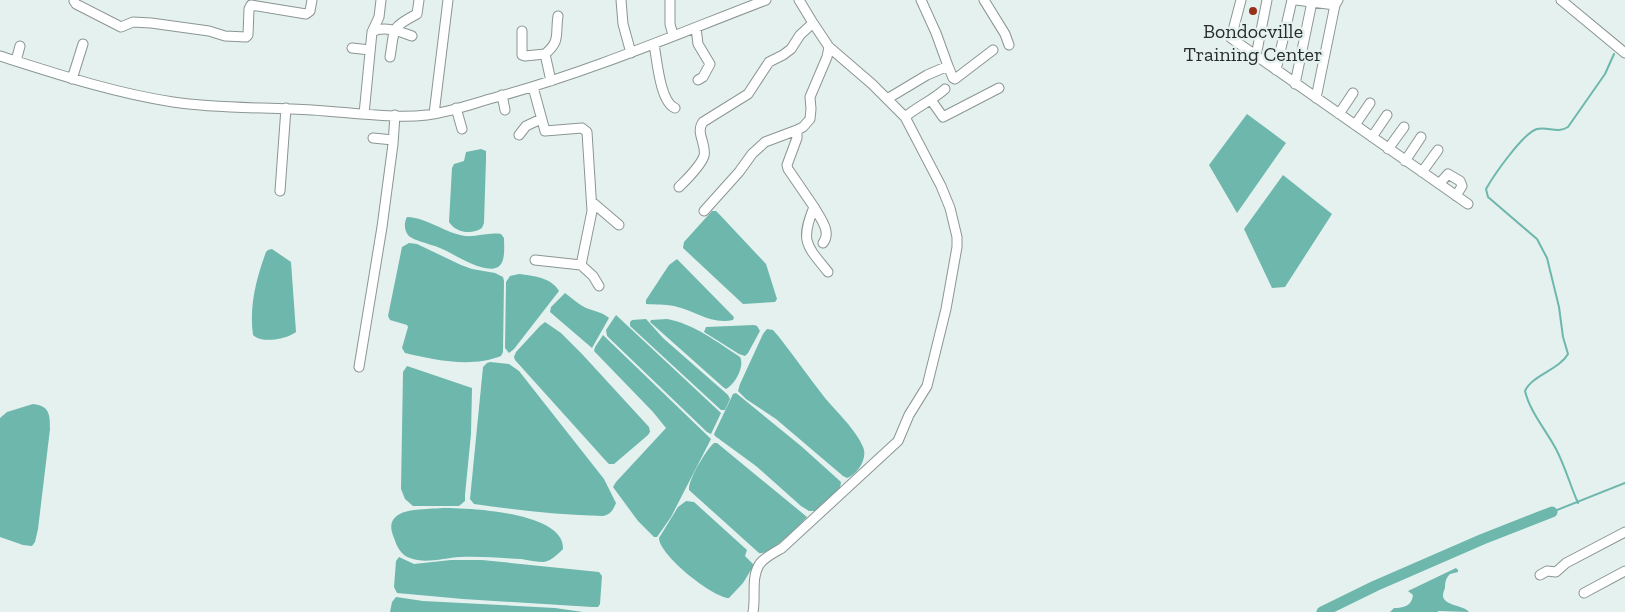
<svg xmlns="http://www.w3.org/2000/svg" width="1625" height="612" font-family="'Zilla Slab',serif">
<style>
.water{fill:#6db7ac}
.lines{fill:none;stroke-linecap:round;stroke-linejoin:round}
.stream{stroke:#6db7ac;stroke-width:2}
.river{stroke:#6db7ac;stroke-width:11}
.minor-casing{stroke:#8b9694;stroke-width:11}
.minor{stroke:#fff;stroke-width:9}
.poi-dot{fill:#983018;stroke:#e5f1ef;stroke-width:2}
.labels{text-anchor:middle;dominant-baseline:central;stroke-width:5;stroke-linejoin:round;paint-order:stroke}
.poi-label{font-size:20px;fill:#282c2b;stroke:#e5f1ef}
</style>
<rect width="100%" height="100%" fill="#e5f1ef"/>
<path class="water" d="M1247 114 1286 143 1237 213 1209 165Z
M481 149 486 151V159L484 223 482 228C472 235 456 233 449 222L452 168 454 164 464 161 466 152Z
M1283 175 1332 214 1285 287 1272 288 1244 229Z
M712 211H716L720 215 766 264 777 299 775 302 743 304 683 248 684 242Z
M407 217C428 218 445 233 465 236 477 237 489 232 501 234L504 238C504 246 506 262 498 267 484 275 453 253 440 248 434 245 411 240 408 235 404 230 404 222 407 217Z
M409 243 417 244 461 265 472 269 495 273 503 277 504 281 503 352 501 356C471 368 435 360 405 353L402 348 408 327 407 325 390 320 388 316 402 247Z
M272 249 291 262 296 332C287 339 262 344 253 335 249 307 256 279 266 252L268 250Z
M677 259 731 314 734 317 733 320C711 325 694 310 674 306 665 304 655 305 646 304V300L669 265Z
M519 274C533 276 551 277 559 291L514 349 509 353 505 348 506 282 510 276Z
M565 293C572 298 578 304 586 308 594 311 602 312 609 318L592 348 550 312 551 307Z
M616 315 721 413 711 434 707 432 607 336 606 330Z
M646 319 663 338 728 395 730 399 725 410H721L630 326V322L632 320Z
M667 319C692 323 719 343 740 357 745 366 735 385 726 389L723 387 650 322 651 320Z
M545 322 561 333 582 354 649 427 650 432 648 435 614 464H609L606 461 515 360 514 357 516 352 540 326Z
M754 325 757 326 760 331 748 353 745 356 739 354 704 332 706 327Z
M767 329 773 330 779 337C795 357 809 378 825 398 836 411 857 431 863 447 868 458 858 474 847 478L843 476 776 419 746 399 738 391 740 384 763 334Z
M603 335 711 439 671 517 657 537H654L638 521 613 487 616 482 666 428 653 412 594 351 595 347Z
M490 362 509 364 519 371 604 479 616 503C613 510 611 514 603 516 559 515 517 510 474 504L470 499 483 367 487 363Z
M407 366 472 388 471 434 465 495V501L459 506H413L405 499 401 489 403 372Z
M736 393 801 446 841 482 840 488 815 511H809L801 506 756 466 715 436 714 434 733 394Z
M33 404C50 406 50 415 50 429L38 529 35 542 32 546 23 545 0 537V418L7 412Z
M714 443H717L807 517C799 526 769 556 759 553L689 490C688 480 706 450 714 443Z
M686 501 694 502 747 550 745 556 754 565 743 583 729 598C713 598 659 555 659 538L678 507Z
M443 508C469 508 565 512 563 549 558 554 551 561 544 562 537 562 528 560 521 559 501 558 480 556 460 557 444 558 425 564 410 558 401 555 397 547 394 538 380 506 423 510 443 508Z
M399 557 414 564 451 560H482L599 572 602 576 600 604 598 607H592L463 599 397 593 394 587 396 561Z
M1456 568 1458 570V572L1450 574C1446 578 1445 582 1445 588 1444 590 1443 593 1443 596 1444 606 1464 605 1469 612L1439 611 1437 612H1390L1394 608C1403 608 1412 606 1413 595L1408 591Z
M396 597 423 601 555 608 583 612H390L392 602Z"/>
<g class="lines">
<path class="stream" d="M1578 503C1570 485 1565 466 1556 449 1546 430 1530 412 1525 391 1532 375 1559 370 1568 354L1563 337 1559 307 1547 258 1537 239 1488 197 1486 189C1494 175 1523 133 1537 129 1548 126 1557 134 1568 127L1605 74 1614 54
M1552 512 1625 483"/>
<path class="river" d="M1322 612 1375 586 1483 539 1552 512"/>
<defs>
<path id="minor" d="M621 0 623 24 631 53
M670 0V24L673 35
M984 0 1005 34 1009 45
M1241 0 1231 38 1468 204
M1296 0 1335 5
M1561 0 1625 53
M74 1 76 4 121 27 133 22 151 23 209 31 225 36 246 37 248 35 249 9 251 5 306 14 310 11 312 0
M696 28 698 44 710 64 703 77 698 80
M522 31V55L525 56 545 54 551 81
M372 32C384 25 401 32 412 36
M654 44C657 60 660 102 675 108
M352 48 370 50
M545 54C561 41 555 34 558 16
M0 56C57 74 114 93 173 102 219 109 266 107 312 110 347 112 393 119 427 115 451 112 474 103 497 97 589 72 677 34 766 0
M1256 56 1267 0
M390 57C395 28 390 28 417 14L419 0
M16 61 20 46
M948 66 953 78 955 79 993 50
M1276 70 1292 0
M72 79 83 44
M1295 84 1312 2
M533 87 545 131 582 128 587 132 592 211 581 265 535 260
M502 95 505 110
M1316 98 1335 5 1338 0
M887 99 927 75 948 66 936 33 921 0
M931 100 943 117 999 88
M456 108 462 129
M364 114 372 32 379 17 381 0
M434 114 448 0
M1339 114 1353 93
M905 117C918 106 933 100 945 89
M1355 125 1370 103
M797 130 803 127 810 119 811 109 810 97 827 57 829 47
M519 135 526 126 541 119
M1372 137 1387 115
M373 138 393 140
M1388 149 1404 127
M1405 161 1421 137
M1422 172 1438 150
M1439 184 1448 174 1460 181 1462 186 1456 196
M679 187C687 179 700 167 704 156 707 144 695 133 703 122L748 94 769 62 783 55 791 49 800 35 813 23 799 0
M280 191 286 108
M592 202 619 225
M814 207C820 218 832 232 823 243
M704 211 739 172 752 154 765 142 797 130V138L787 165 788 169 814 207C800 241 806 245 828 272
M581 265 593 276 599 286
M359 367 382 227 393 144 395 115
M1540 575 1547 571 1556 572 1566 563 1625 532
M1584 593 1625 571
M753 612C756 597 751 578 759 565 763 558 775 552 782 548L898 441 909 415 927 386 946 309 957 247V237L950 208 941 186 905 117 872 84 829 47 813 23"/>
</defs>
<use href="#minor" class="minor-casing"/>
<use href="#minor" class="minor"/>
</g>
<circle class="poi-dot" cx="1253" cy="11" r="5"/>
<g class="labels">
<g class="poi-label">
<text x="1253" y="31">Bondocville<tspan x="1253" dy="23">Training Center</tspan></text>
</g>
</g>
</svg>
